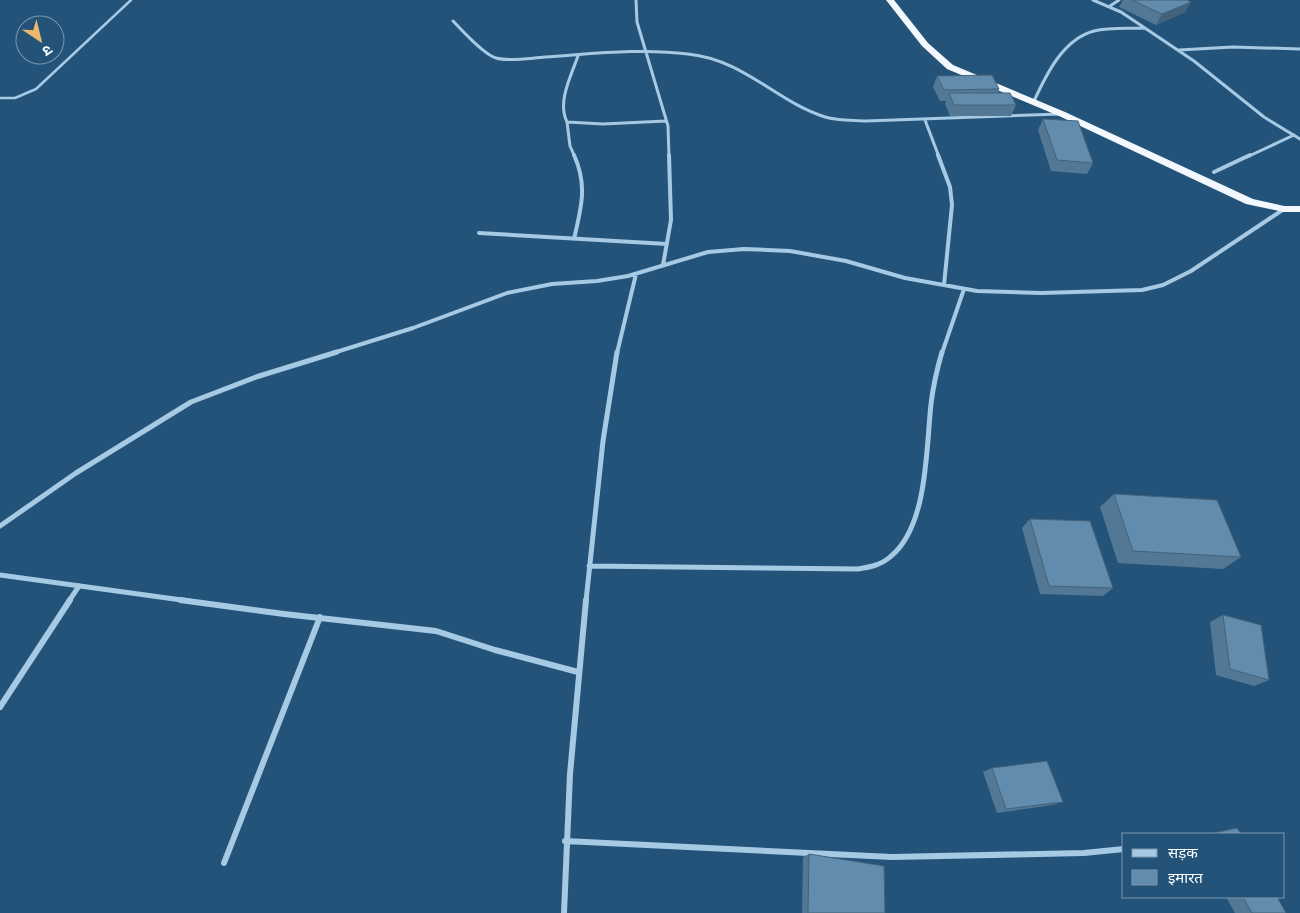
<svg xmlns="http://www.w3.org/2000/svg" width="1300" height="913" font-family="Cabin,'Noto Sans Devanagari',sans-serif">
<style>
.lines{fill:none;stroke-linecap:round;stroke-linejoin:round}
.service{stroke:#a6c9e4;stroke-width:2.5}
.minor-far3{stroke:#a6c9e4;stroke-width:3}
.minor-far2{stroke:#a6c9e4;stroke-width:4}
.minor-far1{stroke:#a6c9e4;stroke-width:5}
.minor{stroke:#a6c9e4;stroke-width:6}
.trunk{fill:#f2f8fe;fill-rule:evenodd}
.wall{fill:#537895}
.shaded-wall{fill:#446279}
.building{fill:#618cad;stroke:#446279}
</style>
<rect width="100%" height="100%" fill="#245379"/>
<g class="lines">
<path class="service" d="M0 98H15L36 89 131 0"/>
<path class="minor-far3" d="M636 0 637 22 668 126 669 157
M1093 0 1121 12 1194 61 1264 117 1300 139
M1110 6 1119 0
M453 21C463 31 483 54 496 58 510 62 530 58 545 57 592 54 641 48 688 54 745 60 775 101 825 117 838 121 852 120 866 121L1060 114
M1179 50 1233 47 1300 49
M578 56C571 76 557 102 567 122L603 124 666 121
M1034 101C1046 75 1063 39 1094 31 1110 27 1128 29 1145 28
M925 120 939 157
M567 122 570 146 575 157
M1247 157 1294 135"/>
<path class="minor-far2" d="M938 155 950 187 952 205 944 285
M1214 172 1250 155
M479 233 667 244
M574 239C581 208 588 186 574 155
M663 265 671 220 669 155
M333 353 413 328 507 293 552 284 597 281 628 276 708 252 744 249 790 251 846 261 905 278 977 291 1041 293 1142 290 1163 285 1191 271 1284 209
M617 353 636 274
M942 353 964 289"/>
<path class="minor-far1" d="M0 526 76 473 191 402 256 377 337 352
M589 566 858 569C870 567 881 565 890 557 928 527 926 449 931 404 933 387 937 369 942 352
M0 575 189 601
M69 601 79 586
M586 601 603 441 617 352"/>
<path class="minor" d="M180 600 284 614 436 631 495 650 578 672
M0 707 70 600
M565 841 892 857 1084 853 1124 849
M224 863 320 617
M564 913 570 774 586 600"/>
<path class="trunk" d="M886 0H894L928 43 953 65 1065 112 1253 199 1284 206H1300V212H1284L1246 204 1059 116 947 69 922 46Z"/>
</g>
<path class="wall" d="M1123 0H1187L1191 2 1185 12 1156 25 1119 7Z
M937 76 999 89 998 93 1016 105 1011 116H950L945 104 946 101H940L933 87Z
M1043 119 1093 163 1087 174 1051 171 1038 130Z
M1114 494 1241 557 1223 569 1118 563 1100 507Z
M1030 519 1113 588 1103 596 1040 594 1022 528Z
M1223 615 1269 680 1254 686 1216 675 1210 622Z
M992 768 1063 802 1052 805 997 813 983 772Z
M809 854 885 913H802L803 857Z
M1226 897H1277L1286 913H1235Z"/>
<path class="shaded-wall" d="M1191 2 1185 12 1156 25 1162 14Z"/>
<path class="building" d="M1132 0H1187L1191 2 1162 14Z
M992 75 999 89 944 90 937 76Z
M949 93H1010L1016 105H954Z
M1043 119 1078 121 1093 163 1057 160Z
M1114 494 1217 500 1241 557 1133 551Z
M1030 519 1090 521 1113 588 1049 586Z
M1223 615 1261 625 1269 680 1230 669Z
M1047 761 1063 802 1006 809 992 768Z
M1237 828 1241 834H1209Z
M809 854 884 866 885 913H808Z
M1243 897H1277L1286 913H1252Z"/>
<rect x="1122" y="833" width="162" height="65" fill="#245379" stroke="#7c98af"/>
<rect x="1132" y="849" width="25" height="8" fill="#a6c9e4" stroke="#7c98af"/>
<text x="1168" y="858" font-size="15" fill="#ffffff">सड़क</text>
<rect x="1132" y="870" width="25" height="15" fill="#618cad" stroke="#7c98af"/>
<text x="1168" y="883" font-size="15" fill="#ffffff">इमारत</text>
<g transform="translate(40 40) rotate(145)"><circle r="24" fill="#245379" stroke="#7c98af"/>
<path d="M0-4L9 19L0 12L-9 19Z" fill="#eeb96a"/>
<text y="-8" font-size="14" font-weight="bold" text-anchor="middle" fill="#ffffff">उ</text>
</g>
</svg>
